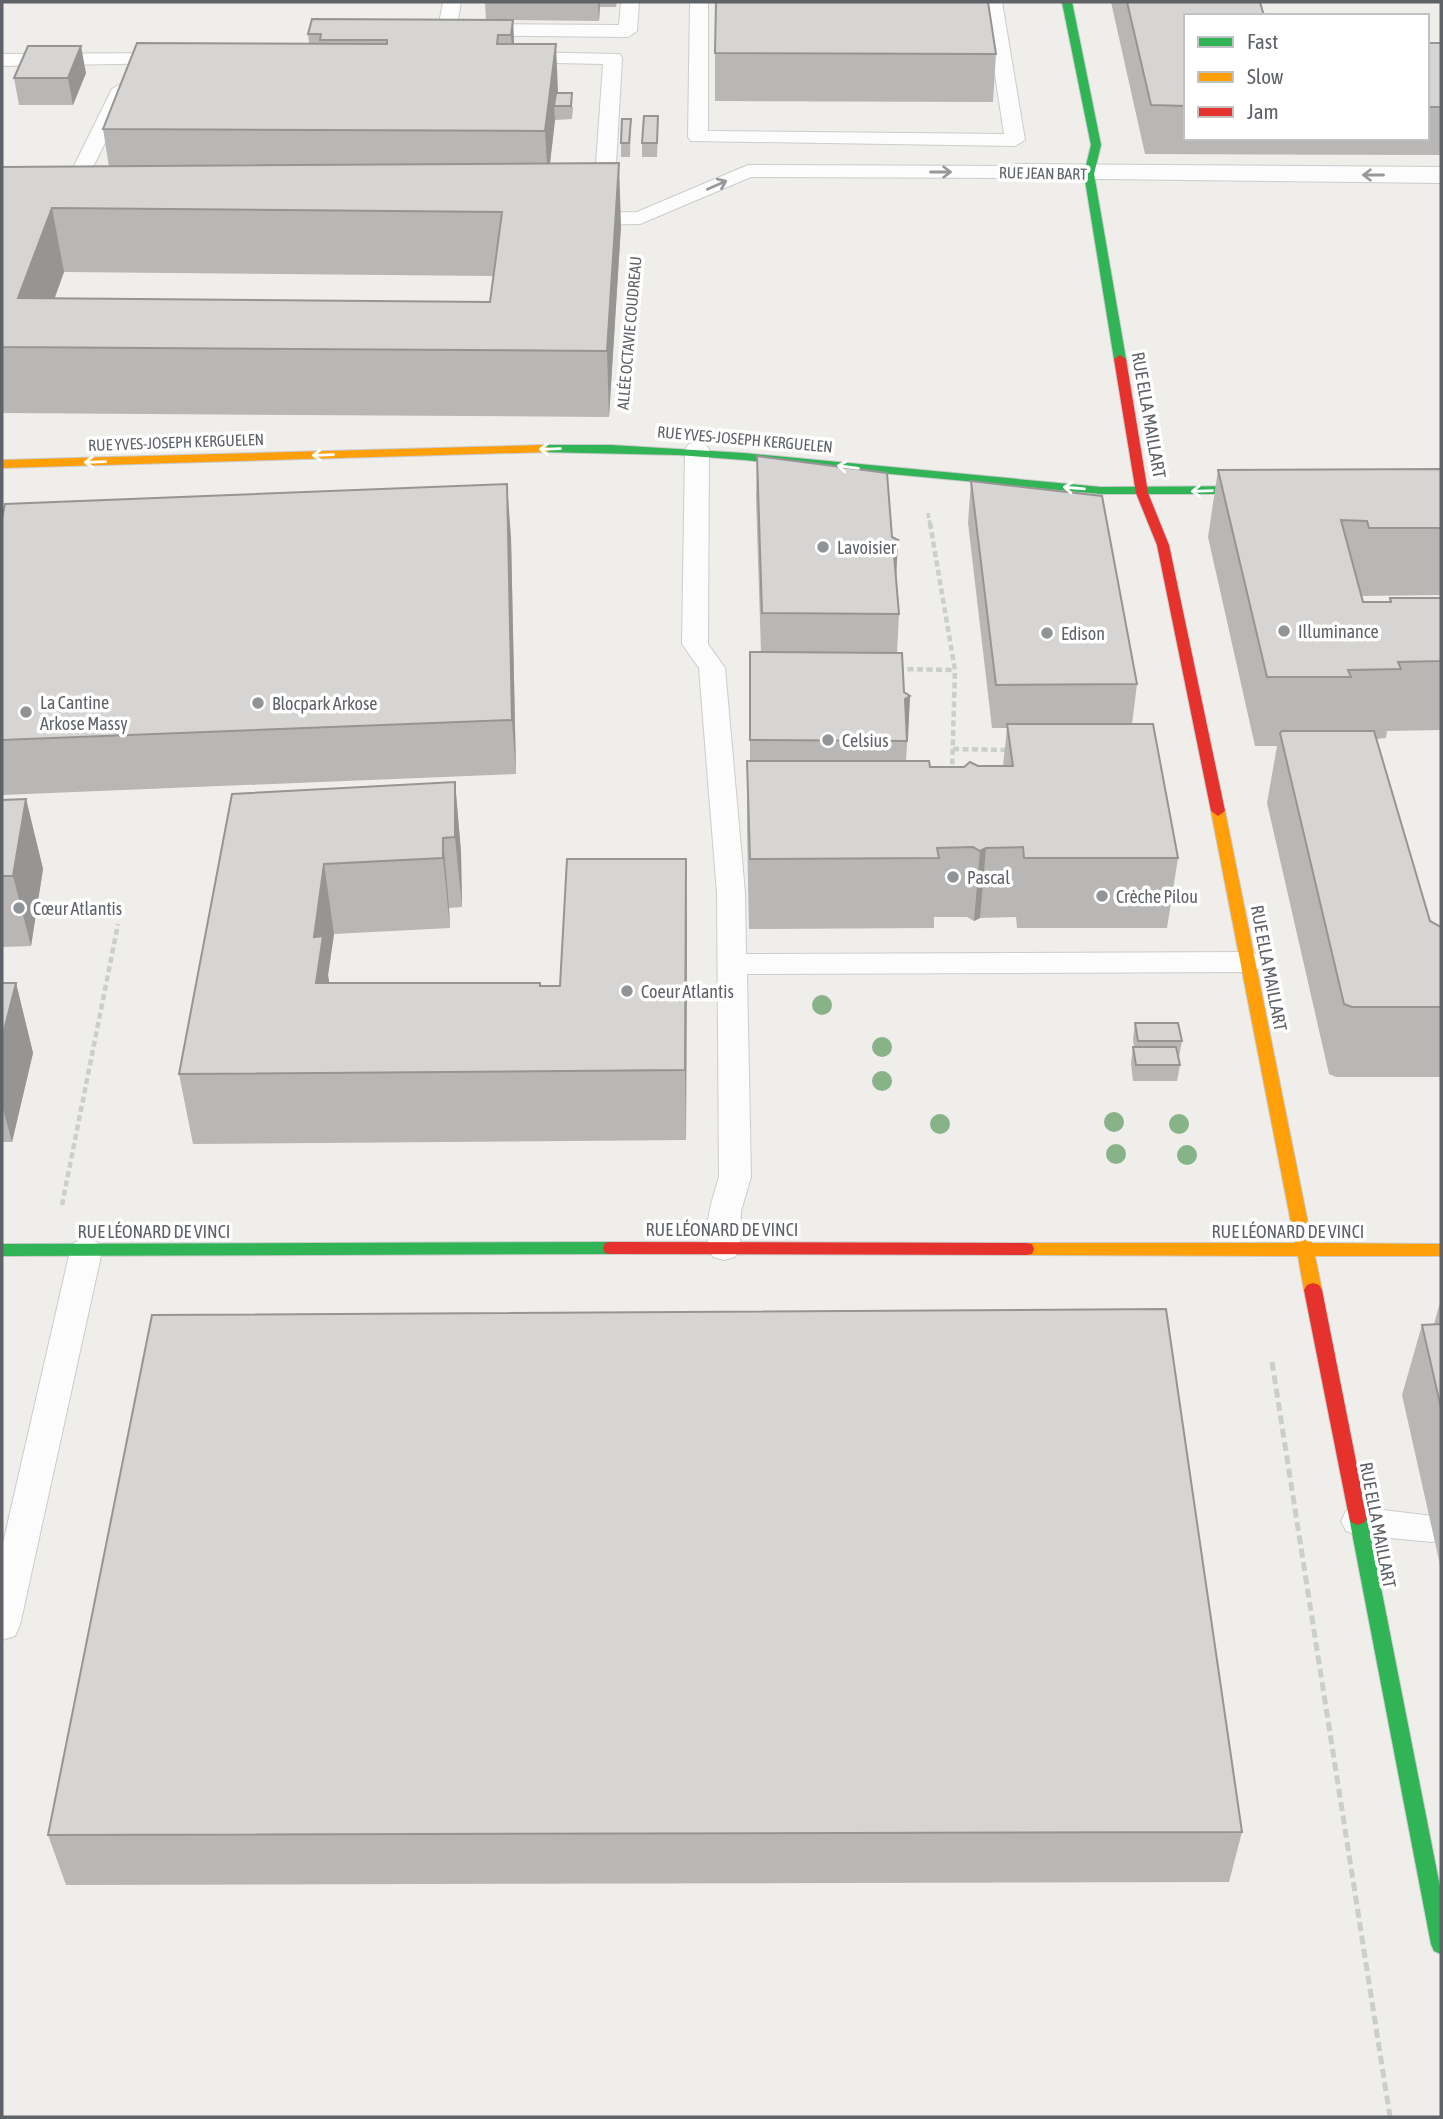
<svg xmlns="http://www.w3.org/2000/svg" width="1443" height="2119" font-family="'Asap Condensed',sans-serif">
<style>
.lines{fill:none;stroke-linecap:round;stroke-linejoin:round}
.lane-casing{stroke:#cbcccc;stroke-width:2}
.street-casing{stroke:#cbcccc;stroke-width:2}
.fast-casing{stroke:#cacacb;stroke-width:2}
.slow-casing{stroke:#cacacb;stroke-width:2}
.jam-casing{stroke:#cacacb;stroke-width:2}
.path-far2{stroke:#cacfcc;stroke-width:3.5;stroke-dasharray:5 2.5;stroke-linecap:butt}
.path-far1{stroke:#cacfcc;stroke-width:4.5;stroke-dasharray:6 3.5;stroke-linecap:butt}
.path{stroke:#cacfcc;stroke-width:5;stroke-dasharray:9 4.5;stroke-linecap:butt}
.lane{fill:#fdfcfc;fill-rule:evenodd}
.street{fill:#fdfcfc;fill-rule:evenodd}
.fast{fill:#30b455;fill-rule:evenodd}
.slow{fill:#ff9f0a;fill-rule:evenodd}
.jam{fill:#e5322d;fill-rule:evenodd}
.tree{fill:#88b388}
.wall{fill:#b8b7b5;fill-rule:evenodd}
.shaded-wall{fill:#969594}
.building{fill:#d6d5d3;stroke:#969594;stroke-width:2;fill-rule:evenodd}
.oneway{stroke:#96999c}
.oneway2{stroke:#fff}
.poi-dot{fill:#919496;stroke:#fff;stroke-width:2.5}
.labels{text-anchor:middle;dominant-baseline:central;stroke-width:7;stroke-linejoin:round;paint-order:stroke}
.far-street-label{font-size:16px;fill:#5f6368;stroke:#fff}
.street-label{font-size:18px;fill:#5f6368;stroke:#fff}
.poi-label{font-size:18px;fill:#5f6368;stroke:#fff;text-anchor:start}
</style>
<rect width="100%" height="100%" fill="#efeeea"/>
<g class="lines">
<defs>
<path id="lane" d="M443 2H461L457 24 619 25 621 2H639L637 31 628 37 447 35 438 29Z
M690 2H708V131L1004 134 984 2H1002L1025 140 1015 146 691 141 688 137Z
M517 52 620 54 622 58 615 183 612 187 586 193 576 187 579 183 595 179 603 64 510 62 508 58 510 54Z
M169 53 178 59 176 63 2 66V54Z
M122 83 132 89 87 179 104 185 107 189 97 195 69 186 66 182 112 89Z
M748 165 1017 166 1027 172 1017 178 751 177 640 224 580 225 570 219 580 213 637 212Z
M697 442 705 444 709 449 708 644 725 668 745 893 746 954 1249 952 1259 955 1263 962 1259 969 1249 972 747 974 751 1177 741 1211 740 1248 735 1257 724 1260 713 1257C700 1233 712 1201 719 1177L717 893 699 668 682 644 685 449 689 444Z
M86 1239 97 1242 102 1251 20 1625 15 1636 2 1640V1548L70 1251 75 1242Z
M1358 1507 1441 1517V1539L1432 1542 1358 1535 1346 1531 1341 1521 1346 1511Z"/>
<path id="street" d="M1017 164 1441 167V183L1008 178 1004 172 1008 166Z"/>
<path id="fast" d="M1062 2H1072L1101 145 1094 174 1126 359 1120 363 1114 359 1084 174 1091 145Z
M544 445H611L744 453 1101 487 1268 486 1274 490 1268 494H1101L744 460 678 455 540 452 538 449Z
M611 1242 617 1243 619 1248 617 1253 611 1254 2 1256V1244Z
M1358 1509 1365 1512 1367 1517 1441 1892V1954L1434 1951 1431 1944 1349 1517 1351 1512Z"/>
<path id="slow" d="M544 445 550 449 548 452 2 468V460Z
M1218 806 1225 811 1312 1243 1441 1244V1256H1315L1322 1290 1319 1295H1307L1304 1290 1298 1256 1026 1255 1020 1254 1018 1249 1020 1244 1026 1243H1295L1211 811Z"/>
<path id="jam" d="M1120 355 1126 359 1148 493 1169 545 1225 811 1218 816 1211 811 1157 545 1136 493 1114 359Z
M611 1242 1026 1243 1032 1244 1034 1249 1032 1254 1026 1255 611 1254 605 1253 603 1248 605 1243Z
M1313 1283 1319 1285 1322 1290 1367 1517 1365 1522 1358 1525 1351 1522 1349 1517 1304 1290 1307 1285Z"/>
</defs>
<use href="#lane" class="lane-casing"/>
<use href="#street" class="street-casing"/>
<use href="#fast" class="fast-casing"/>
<use href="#slow" class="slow-casing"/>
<use href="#jam" class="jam-casing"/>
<path class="path-far2" d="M622 408 637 253
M928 513 930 525"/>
<path class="path-far1" d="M930 523 955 670 952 772
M898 669 955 670
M953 749 1011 750
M62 1205 118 924"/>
<path class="path" d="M1272 1362 1390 2117"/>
<use href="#lane" class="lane"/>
<use href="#street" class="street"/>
<use href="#fast" class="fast"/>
<use href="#slow" class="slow"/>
<use href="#jam" class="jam"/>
</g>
<g class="tree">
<circle cx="822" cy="1005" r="10"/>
<circle cx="882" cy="1047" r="10"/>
<circle cx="882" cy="1081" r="10"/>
<circle cx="1114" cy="1122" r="10"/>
<circle cx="940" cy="1124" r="10"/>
<circle cx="1179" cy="1124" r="10"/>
<circle cx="1116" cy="1154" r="10"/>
<circle cx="1187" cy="1155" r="10"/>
</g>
<path class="wall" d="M485 2H617L616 7H600L599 21 513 20 514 44 558 93 573 107 572 119 555 120 550 163 621 226 609 417 2 413V167H109L103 129 309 43 308 34 486 20ZM64 272 493 276 490 302 55 298Z
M1111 2H1260L1186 16V138H1427V43H1441V155L1145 154Z
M715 53 996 54 993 102 715 101Z
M86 73 73 105H19L14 78Z
M631 119 630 157H621V143Z
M658 130 657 157H642V143Z
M757 456 896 577 899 614 897 653 904 692 910 696 906 761 930 767 1003 766 1007 728H992L968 523 971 481 1137 684 1132 724 1178 858 1167 928H1017L1016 917 980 918 974 921 967 917H934V928L749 929 747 831V761H750V652H761L756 498Z
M1441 469V595L1362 596 1363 602H1389L1390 598H1441V730L1387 731 1386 738 1376 739 1430 921 1441 927V1077H1336L1329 1074 1267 803 1277 746H1255L1208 537 1218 470Z
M2 518 511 537 516 774 2 795Z
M455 782 461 852 462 907 449 908 450 928 334 934 328 975 329 983 560 986 686 859 687 929 686 1140 193 1144 179 1074 232 794Z
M26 799 43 869 31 946 2 947V800Z
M2 983H16L33 1053 12 1142H2Z
M1135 1023 1182 1041 1179 1057H1178L1180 1065 1177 1081H1133L1131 1063 1133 1047H1134L1133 1039Z
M1441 1299V1569L1402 1395 1422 1325 1434 1324Z
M1242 1832 1229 1882 66 1885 48 1835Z"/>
<path class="shaded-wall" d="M598 2H600L599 21Z
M513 20 515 67 514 82 511 35Z
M556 44 558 92 557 106H554L555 120 548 180 545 131Z
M81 46 86 73 73 105 68 78Z
M619 163 621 226 609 417 607 351Z
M52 208 64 272 36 347 18 298Z
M507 484 511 537 516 774 512 720Z
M898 540 896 582 893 543Z
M910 696 908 739 902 742 905 699Z
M455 782 461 852 462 907 455 837Z
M26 799 43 869 31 946 13 876Z
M443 838 449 908 450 928 443 858Z
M986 848 980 918 974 921 980 851Z
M686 859 687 929 686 1140 685 1070Z
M324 864 334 934 328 975 333 1007 316 983 314 937Z
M16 983 33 1053 12 1142 2 1105V1038Z"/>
<path class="building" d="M716 2H988L996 54 715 53Z
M1127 2H1260L1264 16H1186V106L1151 105Z
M312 19 513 20 511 35H498L497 44H556L545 131 103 129 137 43 387 44V40H320L321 34H308Z
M1427 43H1441V107H1427Z
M28 46H81L68 78H14Z
M556 93H572L571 106H554Z
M644 116H658L657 143H642Z
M622 119H631L629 143H621Z
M619 163 607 351 2 347V167ZM52 208 502 212 490 302 18 298Z
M757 456 887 473 892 537 898 540 893 543 899 614 762 613Z
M1441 469V528H1369L1367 521 1341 520 1363 602H1391L1390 598H1441V661L1398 662 1401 669 1348 670 1351 677H1267L1218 470Z
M971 481 1102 496 1137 684 996 685Z
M507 484 512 720 2 740V518L5 504Z
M750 652 902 653 904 692 910 696 905 699 907 741 750 740Z
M1007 724H1153L1178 858H1024L1023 847 986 848 980 851 973 847 937 848 939 858 750 859 747 761H929L930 767H964L970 762 978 766H1013Z
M1282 731H1374L1430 921 1441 927V1007H1352L1344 1004 1280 733Z
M455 782V837L443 838V858L324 864 314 937 323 936 316 983H540V986H560L567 859H686L685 1070 179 1074 232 794Z
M26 799 13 876H2V800Z
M2 983H16L2 1038Z
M1135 1023H1178L1182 1041H1138Z
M1133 1047H1176L1180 1065H1136Z
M1166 1309 1242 1832 48 1835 152 1315Z
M1441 1324V1408L1422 1325Z"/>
<defs><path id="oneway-shaft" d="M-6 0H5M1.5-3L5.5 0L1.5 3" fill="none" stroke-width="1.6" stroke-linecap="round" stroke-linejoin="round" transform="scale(1.75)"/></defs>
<g class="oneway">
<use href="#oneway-shaft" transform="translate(941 172)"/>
<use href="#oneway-shaft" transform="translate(1373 175) rotate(-180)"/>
<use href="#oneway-shaft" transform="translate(717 185) rotate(-24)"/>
</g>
<g class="oneway2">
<use href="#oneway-shaft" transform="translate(550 449) rotate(178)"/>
<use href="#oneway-shaft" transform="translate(323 455) rotate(178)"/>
<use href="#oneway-shaft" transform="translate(95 462) rotate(178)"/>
<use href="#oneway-shaft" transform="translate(848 467) rotate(-173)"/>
<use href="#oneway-shaft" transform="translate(1074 488) rotate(-175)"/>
<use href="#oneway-shaft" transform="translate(1202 491) rotate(178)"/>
</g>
<g class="poi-dot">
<circle cx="823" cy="547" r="7"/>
<circle cx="1284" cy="631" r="7"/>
<circle cx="1047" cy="633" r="7"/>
<circle cx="258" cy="703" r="7"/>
<circle cx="26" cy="712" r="7"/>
<circle cx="828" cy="740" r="7"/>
<circle cx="953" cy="877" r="7"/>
<circle cx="1102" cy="896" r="7"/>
<circle cx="19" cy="908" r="7"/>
<circle cx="627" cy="991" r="7"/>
</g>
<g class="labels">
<g class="far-street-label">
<text transform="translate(1043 173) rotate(1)">RUE JEAN BART</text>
<text transform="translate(629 333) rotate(-85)">ALLÉE OCTAVIE COUDREAU</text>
<text transform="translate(745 439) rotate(5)">RUE YVES-JOSEPH KERGUELEN</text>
<text transform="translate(176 442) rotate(-2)">RUE YVES-JOSEPH KERGUELEN</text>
</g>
<g class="street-label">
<text transform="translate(1149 415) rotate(80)">RUE ELLA MAILLART</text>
<text transform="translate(1269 968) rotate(79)">RUE ELLA MAILLART</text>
<text x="722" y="1229">RUE LÉONARD DE VINCI</text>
<text x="154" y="1231">RUE LÉONARD DE VINCI</text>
<text x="1288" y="1231">RUE LÉONARD DE VINCI</text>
<text transform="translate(1378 1525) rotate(79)">RUE ELLA MAILLART</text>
</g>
<g class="poi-label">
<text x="837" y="547">Lavoisier</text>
<text x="1298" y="631">Illuminance</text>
<text x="1061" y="633">Edison</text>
<text x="40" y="702">La Cantine<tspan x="40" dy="21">Arkose Massy</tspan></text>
<text x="272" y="703">Blocpark Arkose</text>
<text x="842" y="740">Celsius</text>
<text x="967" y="877">Pascal</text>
<text x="1116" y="896">Crèche Pilou</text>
<text x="33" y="908">Cœur Atlantis</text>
<text x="641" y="991">Coeur Atlantis</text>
</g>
</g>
<rect width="1443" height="2119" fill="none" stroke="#5f6368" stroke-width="7"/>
<rect x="1184" y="14" width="245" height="126" fill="#ffffff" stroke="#bfc1c3" stroke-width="2"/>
<rect x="1198" y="37" width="35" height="10" fill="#30b455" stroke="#bfc1c3" stroke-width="2"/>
<text x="1247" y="49" font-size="21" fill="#5f6368">Fast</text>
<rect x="1198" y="72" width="35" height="10" fill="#ff9f0a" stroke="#bfc1c3" stroke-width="2"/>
<text x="1247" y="84" font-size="21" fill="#5f6368">Slow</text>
<rect x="1198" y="107" width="35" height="10" fill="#e5322d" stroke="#bfc1c3" stroke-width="2"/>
<text x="1247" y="119" font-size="21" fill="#5f6368">Jam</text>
</svg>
